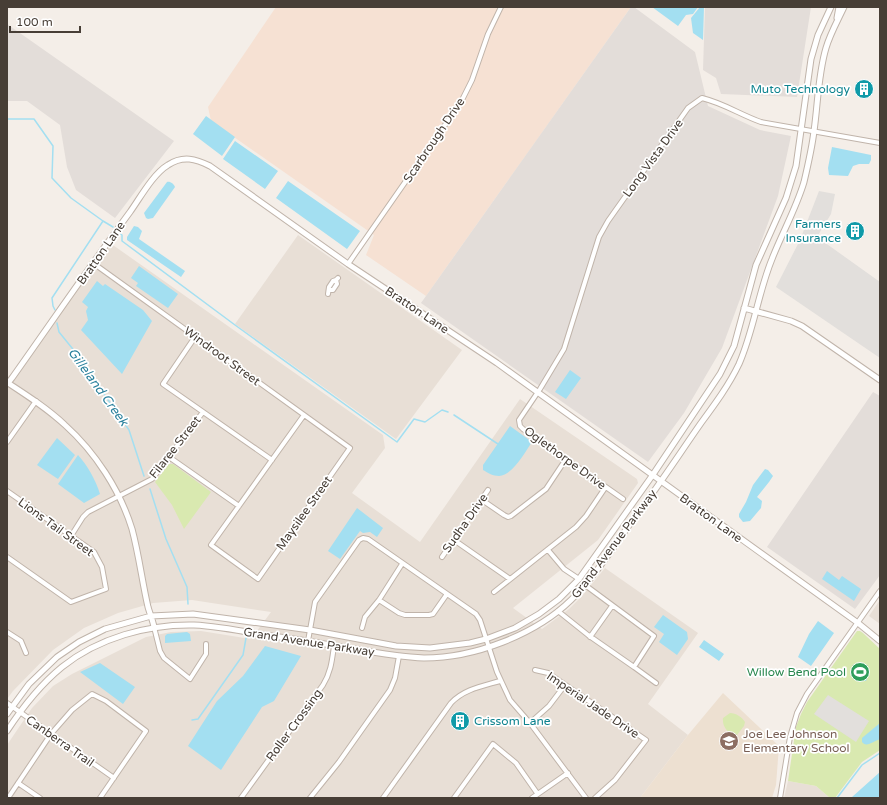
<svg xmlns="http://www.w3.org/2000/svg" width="887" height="805" font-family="'Varela Round',sans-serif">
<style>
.residential{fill:#e8dfd6}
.commercial{fill:#f6e1d3}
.industrial{fill:#e3ddd9}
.education{fill:#ede0d1}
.green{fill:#d9e9b0}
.parking{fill:#e2dfdc}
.water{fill:#a3dff1}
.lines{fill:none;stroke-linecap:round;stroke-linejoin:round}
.stream{stroke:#a3dff1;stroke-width:1.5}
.minor-casing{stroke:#c0b4aa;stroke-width:6}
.tertiary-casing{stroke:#c0b4aa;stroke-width:7}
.minor{stroke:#fff;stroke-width:4}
.tertiary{stroke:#fff;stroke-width:5}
.labels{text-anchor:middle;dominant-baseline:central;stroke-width:3.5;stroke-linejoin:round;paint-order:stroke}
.culture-label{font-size:12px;fill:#0d838f;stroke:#fff;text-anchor:end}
.street-label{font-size:12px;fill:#473e36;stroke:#fff}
.leisure-label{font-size:12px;fill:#27864d;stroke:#fff;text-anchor:end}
.education-label{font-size:12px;fill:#785e54;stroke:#fff;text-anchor:start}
.water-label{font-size:13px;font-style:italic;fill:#2a809c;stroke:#fff}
</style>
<rect width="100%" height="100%" fill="#f4eee8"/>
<path class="residential" d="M298 235 462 350 396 439 235 324Z
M110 243 383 435 385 448 352 493 420 542 520 399 637 479 638 483 598 540 513 608 542 629 569 609 582 596 605 568 698 633 648 704 688 735 640 798H7V745L32 708 53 686 72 674 146 637 171 632 201 631 251 639 271 612 192 600 153 603 118 613 84 628 53 650 13 691 7 699V387Z
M880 600V624L869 616Z
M788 781 816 786 830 798H784Z"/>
<path class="commercial" d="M276 7H631L426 296 366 255 374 235 211 121 208 107Z"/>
<path class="industrial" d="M631 7H634L695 52 708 106 760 130 791 136 778 196 722 348 684 413 648 462 421 303Z
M705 7H811L797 97 721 94 716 78 703 70Z
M7 24 174 141 115 218 76 190 67 167 60 125 27 101H7Z
M873 392 880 396V575L855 609 767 547Z"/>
<path class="education" d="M723 693 779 746 776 785 772 798H640L688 735Z"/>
<path class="green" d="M169 464H173L211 492 184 529 172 505 155 482Z
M857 631H860L863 633 880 649V750L862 762 835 798H830L816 786 788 781 796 727 801 714 807 702Z
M730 713C736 713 742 717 745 722L744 726 737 735C728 734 722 727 723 718Z"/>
<path class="parking" d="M819 191 835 194 831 214 817 237 880 282V358L776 287 800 240Z
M828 695 869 721 856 742 814 714Z"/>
<path class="water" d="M652 7H698L693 14 686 15 678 26Z
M700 7H704L703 40 693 33 691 18Z
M206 116 235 137 222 156 193 134Z
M235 141 278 171 265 189 223 159Z
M832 147 871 155V160L869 164H859L853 166 848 176 829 175 828 168Z
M288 181 360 231 347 249 276 198Z
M167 182C170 181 174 184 175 187L153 218 148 219 146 218 144 213Z
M134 226 138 227 142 231 139 239 185 271 181 277 127 240V237Z
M139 266 178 294 168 308 136 286 138 283 131 278Z
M97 281 103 286 105 284 143 310 152 321 122 374 81 330 88 320 86 311 88 307 82 302Z
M570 370 581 378 566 399 555 392Z
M510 426 532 442C525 452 513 475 499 476 493 476 488 473 483 470V465Z
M57 438 75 455 58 479 37 465Z
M78 455C87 465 96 480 100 494L84 503 58 484Z
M765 469 768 470 773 476 769 482 757 497 762 501 761 508 750 521 743 522 739 517V514L746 502 753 485Z
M357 508 383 528 377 537 370 532 363 533 360 531 340 559 328 551Z
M827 571 839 580 842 576 861 589 854 601 822 579Z
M663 615 687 632 688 639 677 655 659 642 664 634 654 627Z
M818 621 834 633 811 666 798 657 809 634Z
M187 632 190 634 191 641 165 643V636L167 634Z
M704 640 724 654 719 661 699 647Z
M265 646 301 656 274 701 262 707 221 770 188 746 217 701 243 676Z
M100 663 135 687 123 704 80 672Z
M854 664 870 671 866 681 850 674Z
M880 723V739C874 741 866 748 862 742V738Z
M880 772V798H852V797Z"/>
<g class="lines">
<path class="stream" d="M7 119H34L53 146 52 178 71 198 103 221 52 298 53 306 55 310
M103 221 113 227
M119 233 122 235V241L235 325 397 442 414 419 425 422 442 410 448 412
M57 323 59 332 72 348 129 430 144 476
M454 415 498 444
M150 489 166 539 187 587 188 604
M192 720 198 719 243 655 246 638
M837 798 862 765 880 753"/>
<defs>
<path id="minor" d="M93 263 350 448 258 579 211 545 304 415
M348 264 461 102 472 80 488 34 501 7
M329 290H333L337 284 336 280
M328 294 329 287 333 281 336 280 338 278
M195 337 163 384 272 460
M7 442 36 401
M169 457 239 506
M7 491 94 552 102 567 106 589 71 602 7 557
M623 499 523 429 520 426 519 420 540 389 564 349 599 237 608 221 688 108 702 98C723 103 741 115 761 122L880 143
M482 500 504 515 508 517 511 516 546 489 566 459
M71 536 83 517 88 512 152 479 203 412
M454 540 510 579
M548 550 564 569 579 579
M442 557 488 490
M494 592 576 527 586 516 605 488
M379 600 399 613 405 615H429L433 614 447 594
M558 611 588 635 634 667 654 636 585 585
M154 627 160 651 164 658 190 679 206 654V644
M362 628 365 617 379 600 402 564
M7 632 21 641 26 653
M590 637 612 606
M308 641 315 602 359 540 363 538 368 539 476 614 480 620 497 672 510 700 530 723 586 798
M634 667 656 683
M535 670 548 673 646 740 615 780 595 798
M7 703 114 778
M530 723 549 706 565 685
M18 783 40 798
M8 798 51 734 72 710 92 694 106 701 146 731 100 798
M241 798 323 685C331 672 332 660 334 646
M310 798 339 762 390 690 395 678 399 656
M383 798 451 703C464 689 483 686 500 681
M454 798 493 744 516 763 537 793
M532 798 568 773
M780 798 790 737 797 713 807 694 880 591"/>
<path id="tertiary" d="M837 18 839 7
M744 308 791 321 802 326 880 380
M7 382 8 383 12 378C51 323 90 266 130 212 140 198 153 174 168 165 183 155 196 159 210 166L348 264 497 363 858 623 880 641
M8 383C28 396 48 409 65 425 95 452 120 490 132 529 139 555 142 581 148 607 150 614 153 621 154 627
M7 714 29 684 57 657 79 642 105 629 151 616 193 614 310 630 396 646 430 648 470 643 486 639 515 628 539 614 559 599 579 579 652 476 720 374 734 346 756 265 786 198 796 166 811 59 818 35 831 7
M7 731C22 708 40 685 62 667 98 638 148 624 194 625 215 626 237 630 258 634 290 638 322 643 354 649 377 653 400 657 424 658 474 658 535 635 571 600 596 576 617 541 638 513 660 484 680 453 701 423 715 404 729 385 739 364 754 330 758 293 772 259 782 233 796 209 804 182 808 165 812 148 814 131 818 103 818 75 826 48 830 34 838 20 844 7"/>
</defs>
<use href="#minor" class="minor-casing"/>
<use href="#tertiary" class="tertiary-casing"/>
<use href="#minor" class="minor"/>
<use href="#tertiary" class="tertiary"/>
</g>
<defs>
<symbol id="building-disc" viewBox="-11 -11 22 22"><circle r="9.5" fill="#0f9aa8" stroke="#fff"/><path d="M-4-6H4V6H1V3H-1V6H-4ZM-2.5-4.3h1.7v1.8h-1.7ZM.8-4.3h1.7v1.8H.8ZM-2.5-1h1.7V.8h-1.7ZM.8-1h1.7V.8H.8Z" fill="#fff"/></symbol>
<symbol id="stadium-disc" viewBox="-11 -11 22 22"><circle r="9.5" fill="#2e9e5b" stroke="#fff"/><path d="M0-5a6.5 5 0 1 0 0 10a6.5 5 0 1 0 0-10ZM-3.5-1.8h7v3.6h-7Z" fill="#fff"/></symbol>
<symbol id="school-disc" viewBox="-11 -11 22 22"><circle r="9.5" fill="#8d6e63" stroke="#fff"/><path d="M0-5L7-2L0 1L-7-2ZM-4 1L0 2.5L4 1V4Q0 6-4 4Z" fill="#fff"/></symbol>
</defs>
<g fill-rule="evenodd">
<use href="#building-disc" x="853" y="78" width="22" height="22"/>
<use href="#building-disc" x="844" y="220" width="22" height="22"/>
<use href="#stadium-disc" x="849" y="661" width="22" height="22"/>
<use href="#building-disc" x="449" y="710" width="22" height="22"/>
<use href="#school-disc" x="718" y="730" width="22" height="22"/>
</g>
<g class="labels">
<g class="culture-label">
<text x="850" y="89">Muto Technology</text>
<text x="841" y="224">Farmers<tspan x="841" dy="14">Insurance</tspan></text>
<text x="474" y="721" text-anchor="start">Crissom Lane</text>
</g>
<g class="street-label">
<text transform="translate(434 140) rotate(-56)">Scarbrough Drive</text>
<text transform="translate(653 158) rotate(-54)">Long Vista Drive</text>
<text transform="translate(101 253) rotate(-55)">Bratton Lane</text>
<text transform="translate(417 310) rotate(34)">Bratton Lane</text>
<text transform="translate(222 356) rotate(36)">Windroot Street</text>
<text transform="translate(175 447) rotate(-52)">Filaree Street</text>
<text transform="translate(565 458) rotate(36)">Oglethorpe Drive</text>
<text transform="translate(304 513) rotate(-55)">Maysilee Street</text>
<text transform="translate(711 518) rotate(36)">Bratton Lane</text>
<text transform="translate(465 523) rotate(-55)">Sudha Drive</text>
<text transform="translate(56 527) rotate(36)">Lions Tail Street</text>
<text transform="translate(614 544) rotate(-53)">Grand Avenue Parkway</text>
<text transform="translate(309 642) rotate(9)">Grand Avenue Parkway</text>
<text transform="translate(593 705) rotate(34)">Imperial Jade Drive</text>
<text transform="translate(294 725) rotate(-54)">Roller Crossing</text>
<text transform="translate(60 741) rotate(35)">Canberra Trail</text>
</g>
<g class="leisure-label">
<text x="846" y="672">Willow Bend Pool</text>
</g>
<g class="education-label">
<text x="743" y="734">Joe Lee Johnson<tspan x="743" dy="14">Elementary School</tspan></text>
</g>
<g class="water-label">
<text transform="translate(98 387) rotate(54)">Gilleland Creek</text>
</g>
</g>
<rect width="887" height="805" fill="none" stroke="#473e36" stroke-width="16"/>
<path d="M10 26v6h70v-6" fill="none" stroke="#473e36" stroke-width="2"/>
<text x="16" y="26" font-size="12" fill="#473e36" stroke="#ffffff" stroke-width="3" paint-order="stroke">100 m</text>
</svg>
